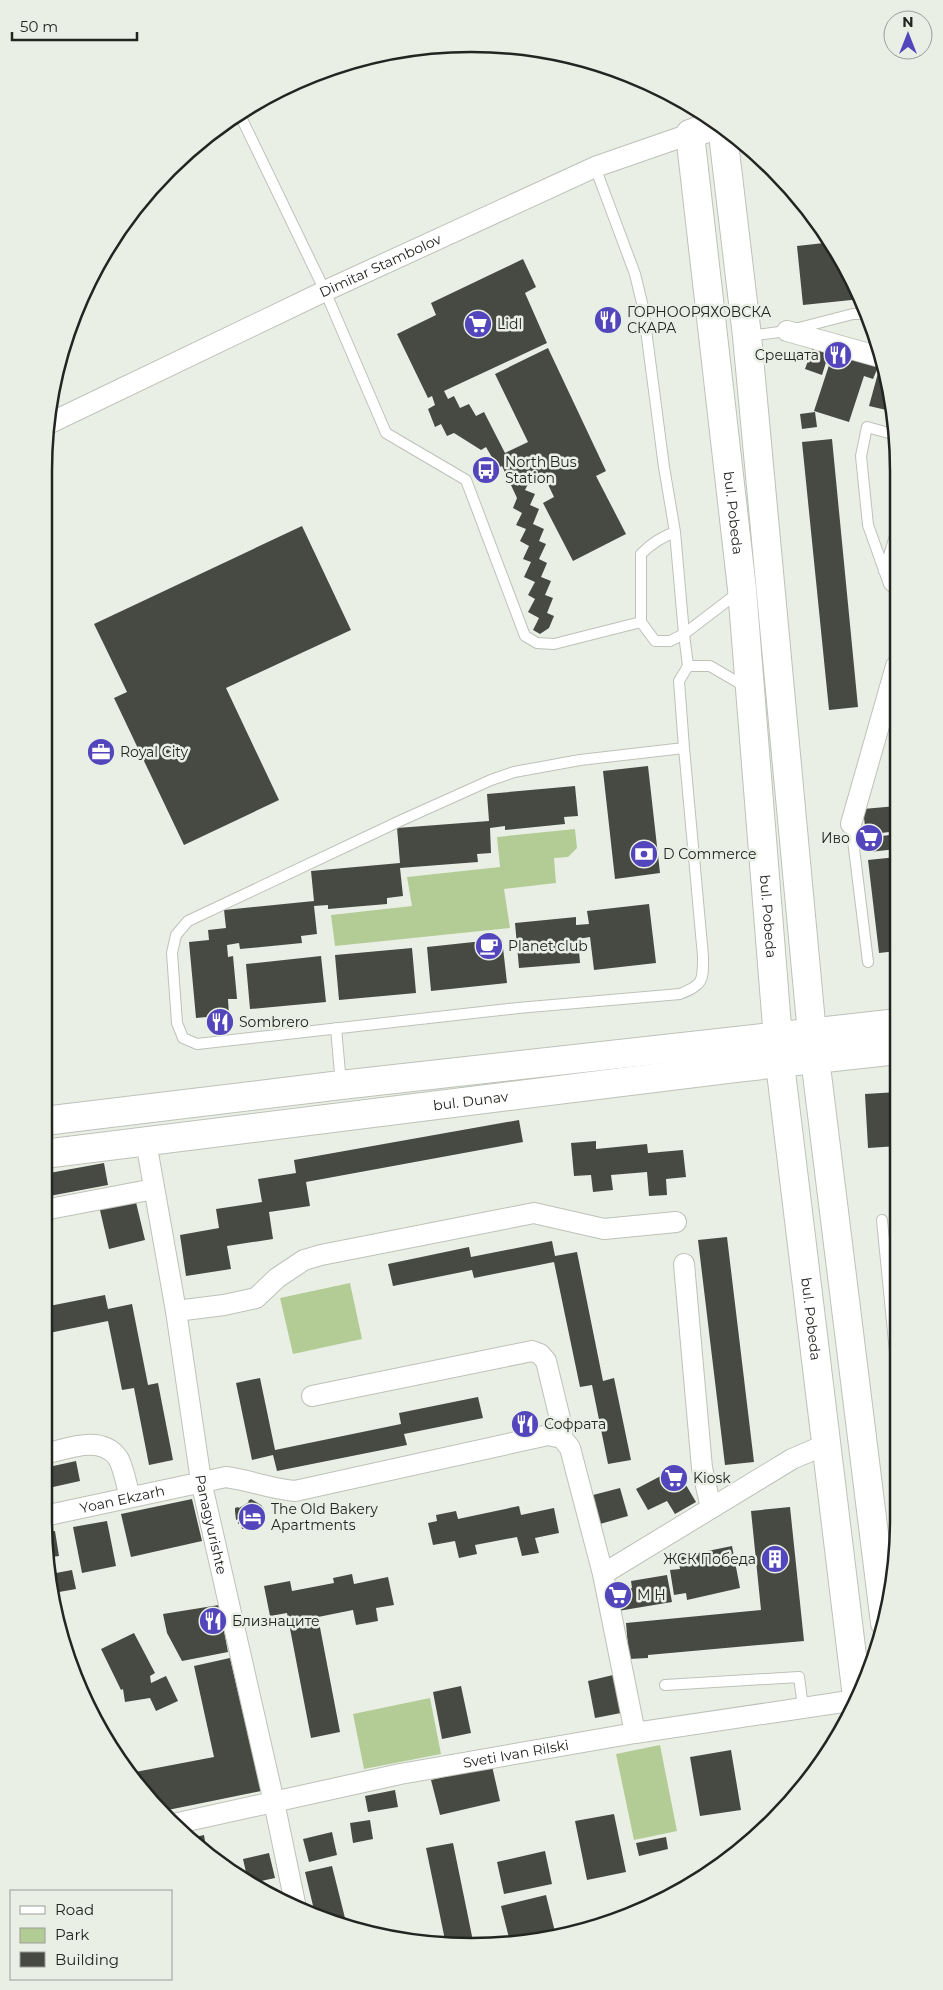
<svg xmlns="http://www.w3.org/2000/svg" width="943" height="1990" font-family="Montserrat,sans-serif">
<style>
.green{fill:#b3cc95}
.building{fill:#474a43}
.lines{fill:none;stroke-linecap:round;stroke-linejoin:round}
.lane-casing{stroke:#bdc2b9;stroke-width:12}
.street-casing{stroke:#bdc2b9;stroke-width:22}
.secondary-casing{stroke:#bdc2b9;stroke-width:30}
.lane{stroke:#fff;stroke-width:10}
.street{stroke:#fff;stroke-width:20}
.secondary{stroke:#fff;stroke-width:28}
.labels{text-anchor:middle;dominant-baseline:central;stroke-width:5;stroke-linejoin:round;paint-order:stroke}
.street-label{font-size:14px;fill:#232521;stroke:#eaefe5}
.poi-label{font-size:14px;fill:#232521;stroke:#eaefe5;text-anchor:start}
.rim{fill:none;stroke:#232521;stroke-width:2.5}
</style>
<rect width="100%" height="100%" fill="#eaefe5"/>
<path class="green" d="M575 829 577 848 568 857 554 858 556 883 504 889 510 928 335 946 331 915 412 906 407 877 500 867 497 837Z
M350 1283 362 1339 293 1354 280 1298Z
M430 1698 441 1754 364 1769 353 1714Z
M660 1745 677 1831 634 1840 616 1754Z"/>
<path class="building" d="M823 232 861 299 803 305 797 246 824 243Z
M523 259 536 287 525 293 547 343 444 391 448 399 454 396 460 408 469 404 476 416 484 412 505 453 528 442 495 374 548 348 606 471 596 476 626 534 573 561 543 503 554 497 543 474 532 476 525 490 535 494 530 505 539 509 533 524 544 529 539 541 546 544 539 559 547 563 541 577 551 581 545 595 553 598 547 613 554 616 549 628 540 634 533 630 539 618 528 612 535 599 528 595 535 582 524 577 531 562 523 559 529 546 520 541 526 529 516 525 522 513 513 508 517 498 502 466 498 468 486 447 481 450 454 433 447 436 441 424 435 427 428 409 435 405 432 396 428 398 397 334 436 315 431 303Z
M615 312 618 320 601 328 597 320Z
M813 347 829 353 822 375 805 369Z
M833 353 878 367 873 379 864 376 849 422 814 411Z
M878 373 885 375 895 412 869 406Z
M815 412 817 427 802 429 800 414Z
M832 439 858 707 829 710 802 442Z
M302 526 351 630 226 688 279 800 184 845 114 698 127 692 94 624Z
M648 766 660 873 615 879 603 771Z
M575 786 578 816 564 817 565 824 505 830V826L490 828 491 853 477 854 478 862 400 868 403 896 387 898V904L328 909V905L314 906 317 934 301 936 302 943 240 949 239 943 227 945 228 957 233 956 237 999H228L229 1015 196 1018 189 942 209 940 208 930 226 928 224 910 314 901 311 871 400 863 397 828 489 821 487 794Z
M897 806V831L866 835 863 809Z
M897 834V849L869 852 867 838Z
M897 857V951L879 953 868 860Z
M649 904 656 963 594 970 590 937 578 939 580 963 519 968 515 923 576 917V925L589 924 587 911Z
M502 939 507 983 431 991 427 947Z
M412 948 416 993 339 1000 335 955Z
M321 956 326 1002 250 1009 246 964Z
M898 1092V1146L868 1148 865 1094Z
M519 1120 523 1142 306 1182 310 1206 269 1212 273 1239 227 1246 231 1269 186 1276 180 1235 219 1228 216 1209 262 1202 258 1179 296 1173 294 1160Z
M596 1141V1149L647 1144 648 1153 683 1150 686 1177 666 1179 667 1195 649 1196 647 1172 611 1175 613 1190 593 1192 591 1175 574 1176 571 1143Z
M104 1163 108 1185 44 1197V1174Z
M135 1198 145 1240 109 1249 99 1206Z
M727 1237 754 1462 725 1465 698 1240Z
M552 1241 555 1256 577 1252 603 1381 614 1378 631 1460 608 1464 592 1385 580 1387 554 1262 474 1278 472 1270 393 1286 388 1264 469 1247 471 1257Z
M105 1295 108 1309 132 1304 148 1385 158 1383 173 1460 149 1465 134 1388 122 1390 108 1321 44 1334V1307Z
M260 1378 275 1450 401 1424 399 1413 478 1397 483 1418 404 1434 407 1445 277 1471 273 1455 252 1460 236 1383Z
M76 1461 80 1481 44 1489V1468Z
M676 1468 696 1502 675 1514 667 1501 648 1510 636 1489Z
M620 1488 628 1516 600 1524 593 1495Z
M192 1499 202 1541 131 1557 121 1514Z
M251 1499 261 1505 264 1509 262 1511 266 1514 262 1519 264 1522 252 1530 250 1528 242 1529 241 1523 238 1524V1519L236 1520 235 1511V1508L238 1507 239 1508 249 1502 248 1501Z
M519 1506 521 1515 554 1508 559 1533 535 1538 539 1553 522 1556 517 1537 475 1545 477 1554 459 1558 455 1541 433 1545 428 1523 437 1521 436 1515 456 1511 458 1519Z
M790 1507 804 1641 648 1655V1658L629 1659 626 1623 761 1610 751 1511Z
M107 1521 116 1566 82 1573 73 1527Z
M55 1531 59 1556 52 1557 54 1569H52L46 1532Z
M732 1546 740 1588 687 1600 686 1593 674 1595 670 1570 680 1569 678 1557Z
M72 1570 76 1589 59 1592 56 1573Z
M352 1574 354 1584 388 1577 394 1605 376 1608 378 1621 356 1625 353 1610 318 1617 340 1732 311 1738 287 1613 270 1616 264 1586 290 1581 292 1591 334 1583 333 1578Z
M667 1575 672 1602 618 1611 614 1592 632 1588 631 1581Z
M219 1605 228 1652 182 1661 167 1633 163 1614Z
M134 1633 155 1673 150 1676 151 1683 166 1676 178 1701 156 1711 150 1698 125 1702 123 1689 121 1690 101 1649Z
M71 1652 78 1679H77L67 1656 66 1653Z
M230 1658 261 1791 163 1811 150 1800 130 1773 214 1757 194 1666Z
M613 1675 621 1713 595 1718 588 1681Z
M461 1686 471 1733 442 1739 433 1692Z
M731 1750 741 1810 700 1816 690 1757Z
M492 1766 500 1801 440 1815 431 1780Z
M395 1790 398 1807 368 1812 365 1796Z
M614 1814 626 1872 587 1880 575 1821Z
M370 1820 373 1839 353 1843 350 1823Z
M332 1832 337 1855 309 1862 303 1839Z
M204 1835 206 1847 195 1837Z
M666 1837 668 1849 639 1856 636 1843Z
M453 1843 473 1941 445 1940 426 1848Z
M545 1851 552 1884 504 1894 497 1862Z
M269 1853 275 1878 251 1883 248 1881 243 1859Z
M332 1866 346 1922 314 1910 305 1872Z
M546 1895 555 1932 510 1942 501 1906Z"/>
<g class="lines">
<defs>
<path id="lane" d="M239 113 325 291 386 433 466 480 525 636 537 643 554 644 641 622 655 641H670L684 634 675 532 664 467 643 307 635 274 595 167
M748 336 787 331 853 314H868
M896 435 867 427 861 456 868 525 889 584 896 591
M884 571 896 533
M641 622V554C652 543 661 537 675 532
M688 666 684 634 739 592
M684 748 703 956C703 981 704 984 680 994L518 1008 197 1044 183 1038 177 1023 172 953 176 935 188 921 402 820 491 780 514 772 580 760Z
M684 748 679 681 688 666H710L746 687
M851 824 868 962
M44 941 47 932 44 912
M336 1028 341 1084
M882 1220 899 1393
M665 1685 799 1677 803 1707"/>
<g id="street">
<path d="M787 331 880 357"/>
<path id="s1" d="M48 424 325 291 595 167 690 134"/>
<path d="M851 824 896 666"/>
<path id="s2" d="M146 1142 176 1311 201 1481 274 1802 295 1903"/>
<path d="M44 1210 154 1189"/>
<path d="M684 1264 702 1468 711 1508"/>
<path d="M176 1311 224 1305 256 1298 277 1278 304 1260 321 1255 534 1213 604 1229 676 1222"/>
<path d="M312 1396 532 1351 540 1354 546 1361 562 1427V1438"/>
<path d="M44 1454C67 1449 101 1434 118 1458 124 1468 126 1485 130 1496"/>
<path id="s3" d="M44 1516 226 1477C249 1480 271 1489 295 1491L548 1435 562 1438 570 1448 603 1574 635 1733"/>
<path d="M603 1574 792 1459 827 1444"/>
<path id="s4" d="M178 1823 400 1774 635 1733 856 1700"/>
</g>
<g id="secondary">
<path id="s5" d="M718 124 690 134 742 589 780 1064 857 1697"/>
<path d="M722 126 747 336 812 1034 885 1623"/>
<path d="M44 1121 341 1085 898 1023"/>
<path id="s6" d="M44 1154 735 1068 898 1050"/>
</g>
</defs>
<use href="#lane" class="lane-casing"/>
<use href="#street" class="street-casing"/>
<use href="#secondary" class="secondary-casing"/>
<use href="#lane" class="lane"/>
<use href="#street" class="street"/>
<use href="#secondary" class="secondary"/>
</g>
<defs>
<symbol id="restaurant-disc" viewBox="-11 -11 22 22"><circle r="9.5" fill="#5345bc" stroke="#eaefe5"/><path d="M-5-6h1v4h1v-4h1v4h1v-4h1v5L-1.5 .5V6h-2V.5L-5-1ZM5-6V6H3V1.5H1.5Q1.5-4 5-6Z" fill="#fff"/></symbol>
<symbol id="supermarket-disc" viewBox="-11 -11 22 22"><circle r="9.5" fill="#5345bc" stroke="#eaefe5"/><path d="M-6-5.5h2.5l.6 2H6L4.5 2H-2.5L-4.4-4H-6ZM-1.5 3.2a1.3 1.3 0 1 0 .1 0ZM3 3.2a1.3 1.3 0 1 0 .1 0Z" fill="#fff"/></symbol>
<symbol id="bus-disc" viewBox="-11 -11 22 22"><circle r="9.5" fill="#5345bc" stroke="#eaefe5"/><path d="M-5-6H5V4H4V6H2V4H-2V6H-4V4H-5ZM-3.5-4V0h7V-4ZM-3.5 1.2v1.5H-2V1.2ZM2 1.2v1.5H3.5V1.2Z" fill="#fff"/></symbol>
<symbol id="office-disc" viewBox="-11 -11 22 22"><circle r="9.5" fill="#5345bc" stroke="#eaefe5"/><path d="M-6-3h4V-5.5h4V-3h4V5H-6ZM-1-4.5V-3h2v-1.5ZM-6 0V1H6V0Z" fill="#fff"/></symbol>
<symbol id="bank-disc" viewBox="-11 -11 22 22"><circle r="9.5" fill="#5345bc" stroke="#eaefe5"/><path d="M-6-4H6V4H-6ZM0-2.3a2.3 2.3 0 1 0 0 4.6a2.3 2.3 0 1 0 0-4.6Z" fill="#fff"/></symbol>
<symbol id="cafe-disc" viewBox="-11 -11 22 22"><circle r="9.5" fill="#5345bc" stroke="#eaefe5"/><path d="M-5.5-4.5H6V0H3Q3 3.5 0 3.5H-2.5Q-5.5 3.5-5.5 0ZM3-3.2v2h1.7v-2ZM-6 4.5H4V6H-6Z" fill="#fff"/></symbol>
<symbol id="hotel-disc" viewBox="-11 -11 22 22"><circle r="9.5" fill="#5345bc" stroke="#eaefe5"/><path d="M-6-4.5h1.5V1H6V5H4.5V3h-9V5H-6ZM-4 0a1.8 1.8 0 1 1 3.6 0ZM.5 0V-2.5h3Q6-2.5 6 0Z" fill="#fff"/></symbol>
<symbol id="building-disc" viewBox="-11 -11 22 22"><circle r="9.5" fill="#5345bc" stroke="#eaefe5"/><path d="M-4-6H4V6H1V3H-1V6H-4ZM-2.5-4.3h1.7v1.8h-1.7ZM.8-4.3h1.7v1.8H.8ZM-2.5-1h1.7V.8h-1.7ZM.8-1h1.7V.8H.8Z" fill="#fff"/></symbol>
</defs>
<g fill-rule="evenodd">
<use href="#restaurant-disc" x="592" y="304" width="32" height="32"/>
<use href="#supermarket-disc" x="462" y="308" width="32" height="32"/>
<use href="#restaurant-disc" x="822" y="339" width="32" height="32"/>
<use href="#bus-disc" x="470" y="454" width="32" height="32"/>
<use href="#office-disc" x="85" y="736" width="32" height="32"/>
<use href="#supermarket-disc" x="853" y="822" width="32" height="32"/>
<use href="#bank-disc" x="628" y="838" width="32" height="32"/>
<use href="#cafe-disc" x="473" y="930" width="32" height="32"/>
<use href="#restaurant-disc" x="204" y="1006" width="32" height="32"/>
<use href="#restaurant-disc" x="509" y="1408" width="32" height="32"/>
<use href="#supermarket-disc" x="658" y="1462" width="32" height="32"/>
<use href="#hotel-disc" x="236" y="1501" width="32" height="32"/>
<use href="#building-disc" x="759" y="1543" width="32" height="32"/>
<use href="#supermarket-disc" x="602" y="1579" width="32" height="32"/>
<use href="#restaurant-disc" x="197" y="1605" width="32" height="32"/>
</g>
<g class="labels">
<g class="street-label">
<text stroke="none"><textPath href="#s1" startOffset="368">Dimitar Stambolov</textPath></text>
<text stroke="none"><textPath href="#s5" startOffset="411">bul. Pobeda</textPath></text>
<text stroke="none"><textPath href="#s5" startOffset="816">bul. Pobeda</textPath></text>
<text stroke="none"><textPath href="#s6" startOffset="430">bul. Dunav</textPath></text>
<text stroke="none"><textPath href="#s5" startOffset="1221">bul. Pobeda</textPath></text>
<text stroke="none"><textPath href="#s3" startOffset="80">Yoan Ekzarh</textPath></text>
<text stroke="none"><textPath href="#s2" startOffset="388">Panagyurishte</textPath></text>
<text stroke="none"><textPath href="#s4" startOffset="345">Sveti Ivan Rilski</textPath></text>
</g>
<g class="poi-label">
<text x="627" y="312">ГОРНООРЯХОВСКА<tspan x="627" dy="16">СКАРА</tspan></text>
<text x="497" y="324">Lidl</text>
<text x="819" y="355" text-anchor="end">Срещата</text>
<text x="505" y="462">North Bus<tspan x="505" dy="16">Station</tspan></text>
<text x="120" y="752">Royal City</text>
<text x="850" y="838" text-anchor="end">Иво</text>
<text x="663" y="854">D Commerce</text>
<text x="508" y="946">Planet club</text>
<text x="239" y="1022">Sombrero</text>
<text x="544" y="1424">Софрата</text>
<text x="693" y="1478">Kiosk</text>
<text x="271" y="1509">The Old Bakery<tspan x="271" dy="16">Apartments</tspan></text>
<text x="756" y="1559" text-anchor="end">ЖСК Победа</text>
<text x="637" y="1595">М Н</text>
<text x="232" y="1621">Близнаците</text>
</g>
</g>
<path d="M0 0H943V1990H0ZM471 52H471A419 419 0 0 1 890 471V1519A419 419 0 0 1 471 1938H471A419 419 0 0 1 52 1519V471A419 419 0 0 1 471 52Z" fill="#eaefe5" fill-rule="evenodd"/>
<path class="rim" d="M471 52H471A419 419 0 0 1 890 471V1519A419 419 0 0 1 471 1938H471A419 419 0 0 1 52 1519V471A419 419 0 0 1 471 52Z"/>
<rect x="10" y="1890" width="162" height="90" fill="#eaefe5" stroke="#9a9e97"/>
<rect x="20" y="1906" width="25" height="8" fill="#ffffff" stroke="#9a9e97"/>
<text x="55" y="1915" font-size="15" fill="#232521">Road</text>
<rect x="20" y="1928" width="25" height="15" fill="#b3cc95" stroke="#9a9e97"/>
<text x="55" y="1940" font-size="15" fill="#232521">Park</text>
<rect x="20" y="1952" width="25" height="15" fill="#474a43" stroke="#9a9e97"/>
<text x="55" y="1965" font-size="15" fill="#232521">Building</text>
<g transform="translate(908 35)"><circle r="24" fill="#eaefe5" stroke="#9a9e97"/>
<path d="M0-4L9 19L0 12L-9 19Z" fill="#5345bc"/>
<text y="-8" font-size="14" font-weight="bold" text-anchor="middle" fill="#232521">N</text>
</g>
<path d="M12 32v8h125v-8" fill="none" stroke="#232521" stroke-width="2.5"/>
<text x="20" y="32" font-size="15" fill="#232521" stroke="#eaefe5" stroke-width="4" paint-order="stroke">50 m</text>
</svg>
